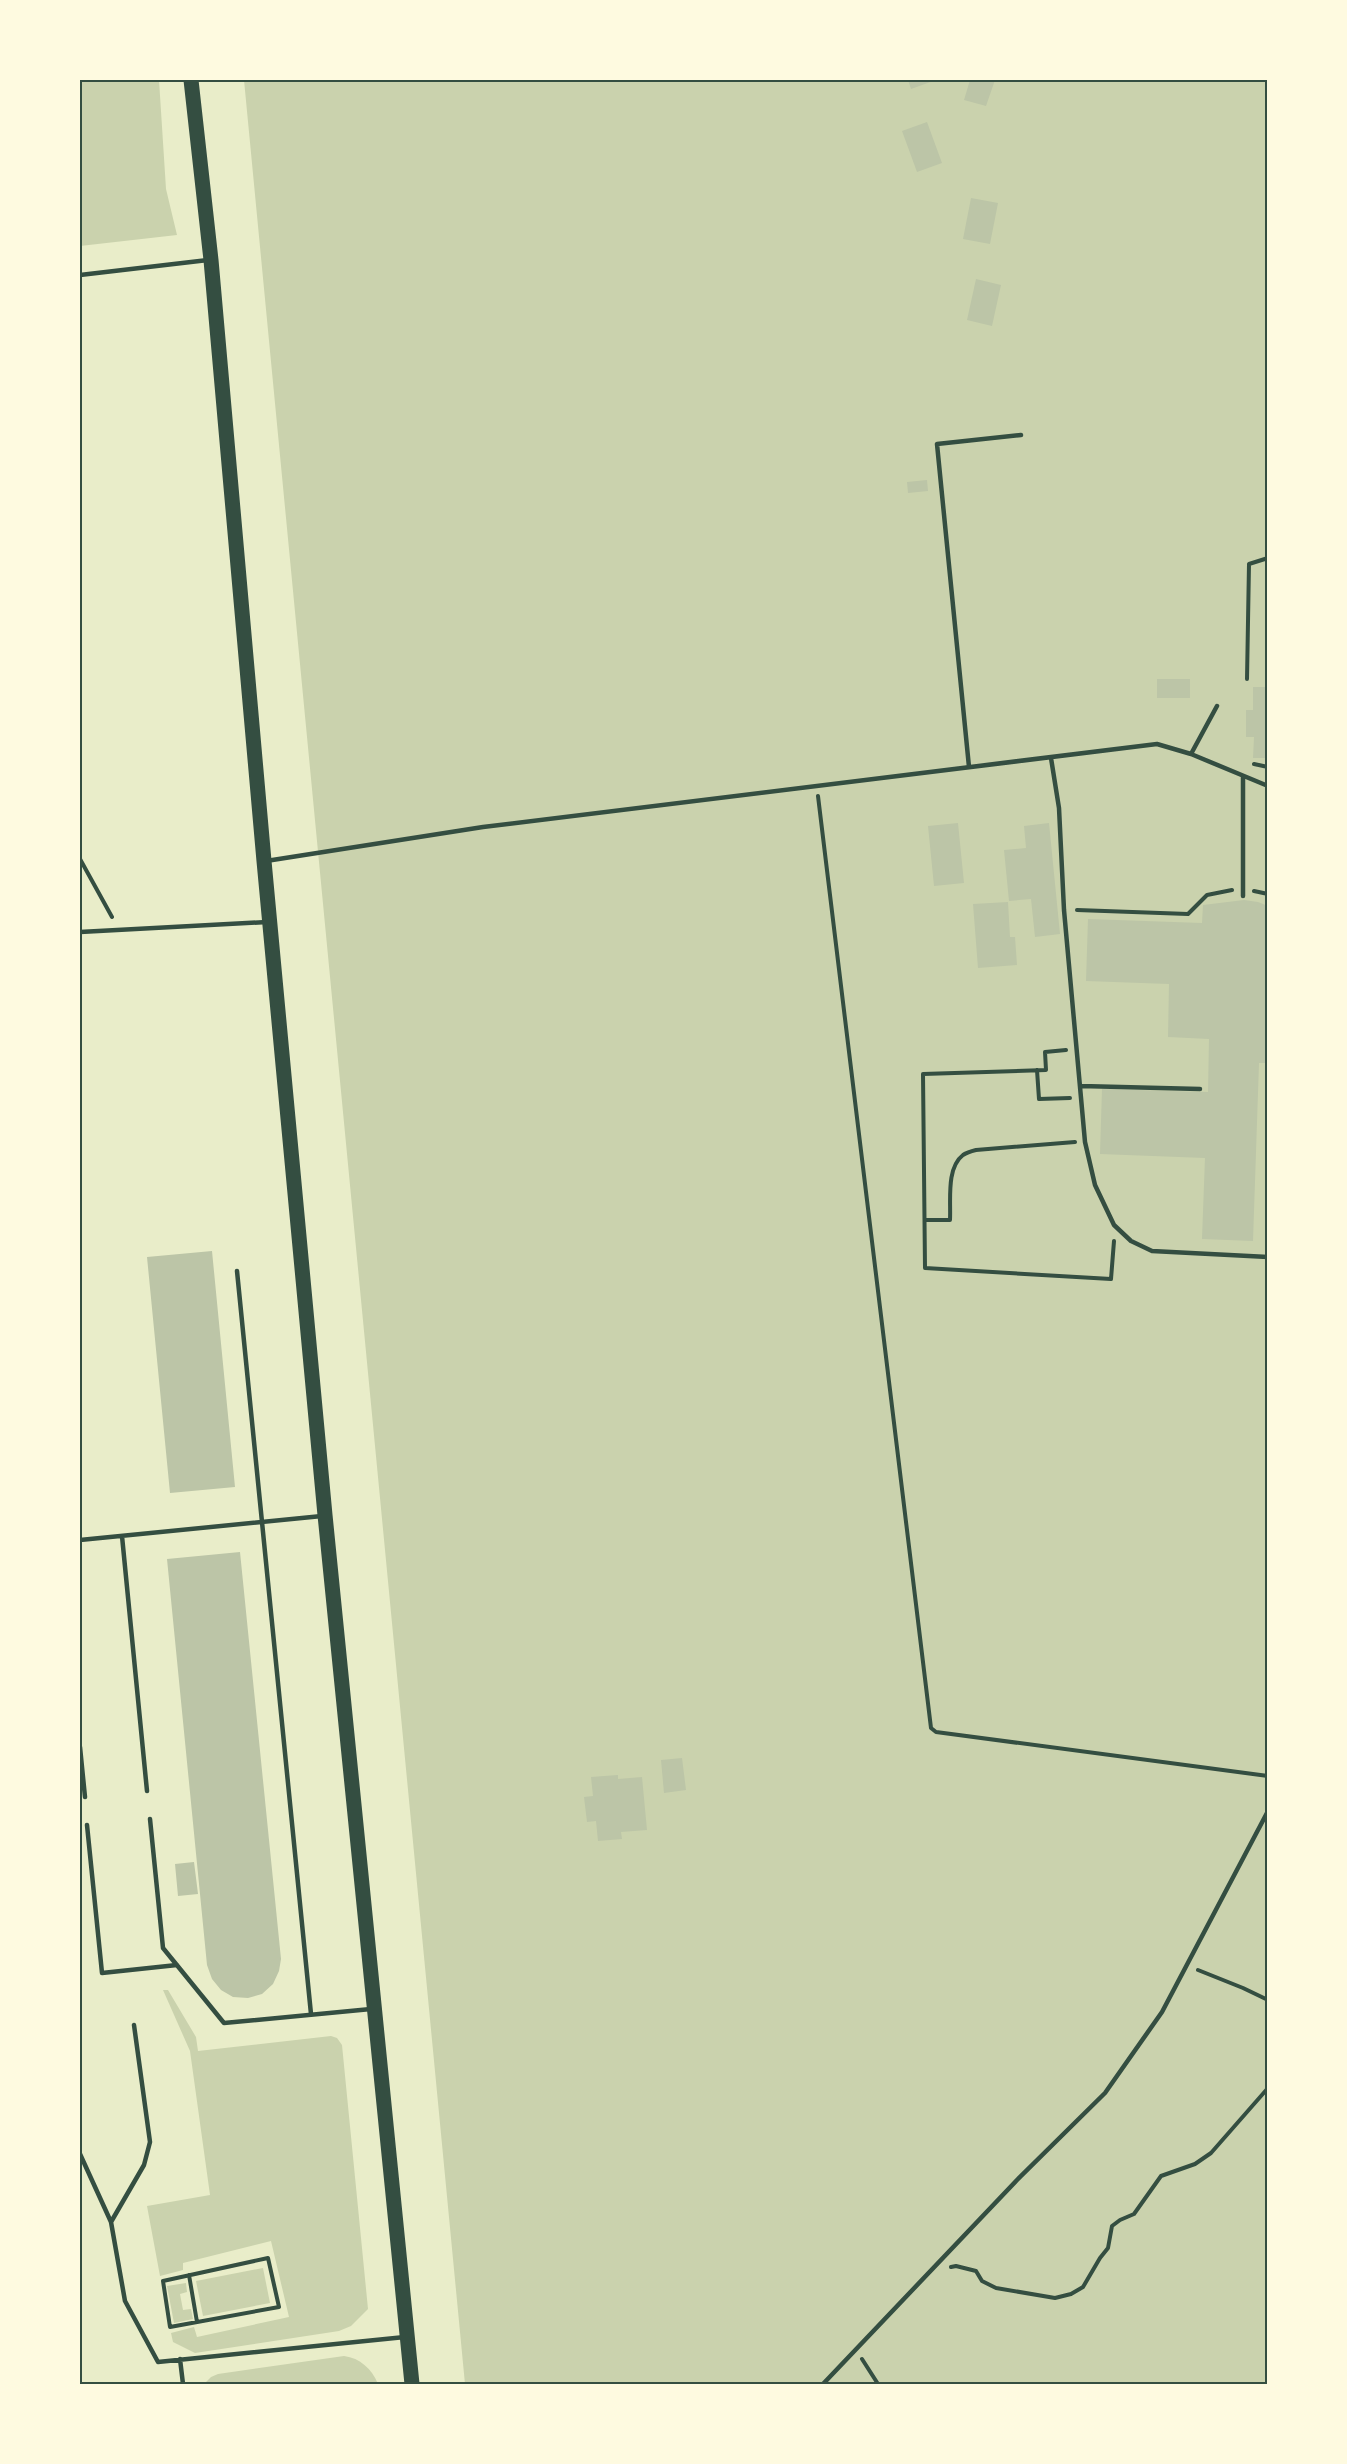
<svg xmlns="http://www.w3.org/2000/svg" width="1347" height="2464" font-family="'Playfair Display',serif">
<style>
.green{fill:#cad2ad}
.building{fill:#bcc5a7}
.lines{fill:none;stroke-linecap:round;stroke-linejoin:round}
.path{stroke:#344e41;stroke-width:4}
.service{stroke:#344e41;stroke-width:4.5}
.primary{stroke:#344e41;stroke-width:15}
.neatline{fill:none;stroke:#344e41;stroke-width:2}
</style>
<rect width="100%" height="100%" fill="#e9edc9"/>
<path class="green" d="M80 80H159L166 189 177 235 80 246Z
M244 80H1267V2384H465Z
M163 1990H168L196 2037 198 2051 331 2036 337 2038 342 2045 368 2309 351 2326 339 2331 195 2353 173 2342 171 2333 194 2327 197 2337 289 2317 271 2241 183 2263V2270L160 2276 147 2206 210 2195 190 2051Z
M263 2268 270 2303 203 2316 196 2281Z
M186 2283 187 2292 180 2294 183 2310 191 2309 193 2319 174 2323 167 2286Z
M344 2356C360 2358 372 2369 378 2384H204L211 2377 218 2374Z"/>
<path class="building" d="M908 80H936L911 89Z
M970 80H995L986 106 964 100Z
M927 122 942 163 917 172 902 131Z
M971 198 998 203 990 244 963 239Z
M976 279 1001 285 992 326 967 320Z
M927 480 928 491 908 493 907 482Z
M1157 679H1190V698H1157Z
M1253 687H1268V758H1253L1254 737H1246V710H1253Z
M958 823 964 883 934 886 928 826Z
M1049 823 1060 934 1035 937 1031 899 1009 901 1004 850 1026 848 1024 826Z
M1244 900 1258 902 1268 906V1063H1259L1253 1241 1202 1239 1205 1158 1100 1154 1102 1089 1208 1092 1209 1039 1168 1037 1169 984 1086 981 1088 919 1202 923 1203 905Z
M1008 902 1010 937H1015L1017 965 978 968 973 904Z
M212 1251 235 1487 170 1493 147 1257Z
M240 1552 281 1959 279 1971 273 1984 262 1994 248 1998 233 1997 221 1990 212 1979 207 1965 167 1559Z
M682 1758 686 1790 664 1793 661 1760Z
M618 1775V1779L642 1777 647 1830 621 1832 622 1839 598 1841 596 1821 587 1822 584 1797 593 1796 591 1777Z
M194 1862 198 1894 178 1896 175 1864Z"/>
<g class="lines">
<path class="path" d="M1247 679 1249 564 1268 558
M1254 764 1268 767
M818 796 931 1728 936 1732 1268 1776
M80 859 112 917
M1254 891 1268 894
M1077 910 1188 914 1207 895 1232 890
M1066 1050 1045 1052 1046 1070 923 1074 925 1268 1111 1279 1114 1241
M1037 1070 1039 1099 1070 1098
M925 1220H950C951 1201 946 1168 963 1155 966 1153 972 1151 976 1150L1075 1142
M1198 1970 1243 1988 1268 2000
M268 2258 279 2307 170 2327 163 2281Z
M951 2267 956 2266 976 2271 982 2281 996 2288 1055 2298 1071 2294 1083 2287 1100 2258 1108 2248 1112 2226 1120 2220 1134 2214 1161 2176 1195 2164 1211 2153 1268 2088
M189 2275 197 2322
M862 2359 878 2384"/>
<path class="service" d="M80 275 208 260
M1191 754 1217 706
M1051 758 1059 808 1064 910 1085 1142 1095 1185 1114 1225 1131 1241 1152 1251 1268 1257
M969 767 937 444 1021 435
M1243 777V896
M266 861 483 827 1157 744 1191 754 1268 786
M80 932 267 922
M1081 1086 1200 1089
M237 1271 311 2014
M122 1536 147 1791
M80 1540 322 1516
M80 1747 85 1797
M150 1819 163 1948 224 2023 371 2009
M87 1825 102 1973 177 1965
M80 2154 111 2222 125 2301 158 2362 405 2337
M111 2222 144 2165 150 2142 134 2025
M180 2359 183 2384
M823 2384 1017 2180 1105 2093 1162 2012 1268 1811"/>
<path class="primary" d="M191 80 211 260 264 861 325 1515 412 2384"/>
</g>
<rect width="1347" height="2464" fill="none" stroke="#fefae0" stroke-width="162"/>
<rect x="81" y="81" width="1185" height="2302" class="neatline"/>
</svg>
